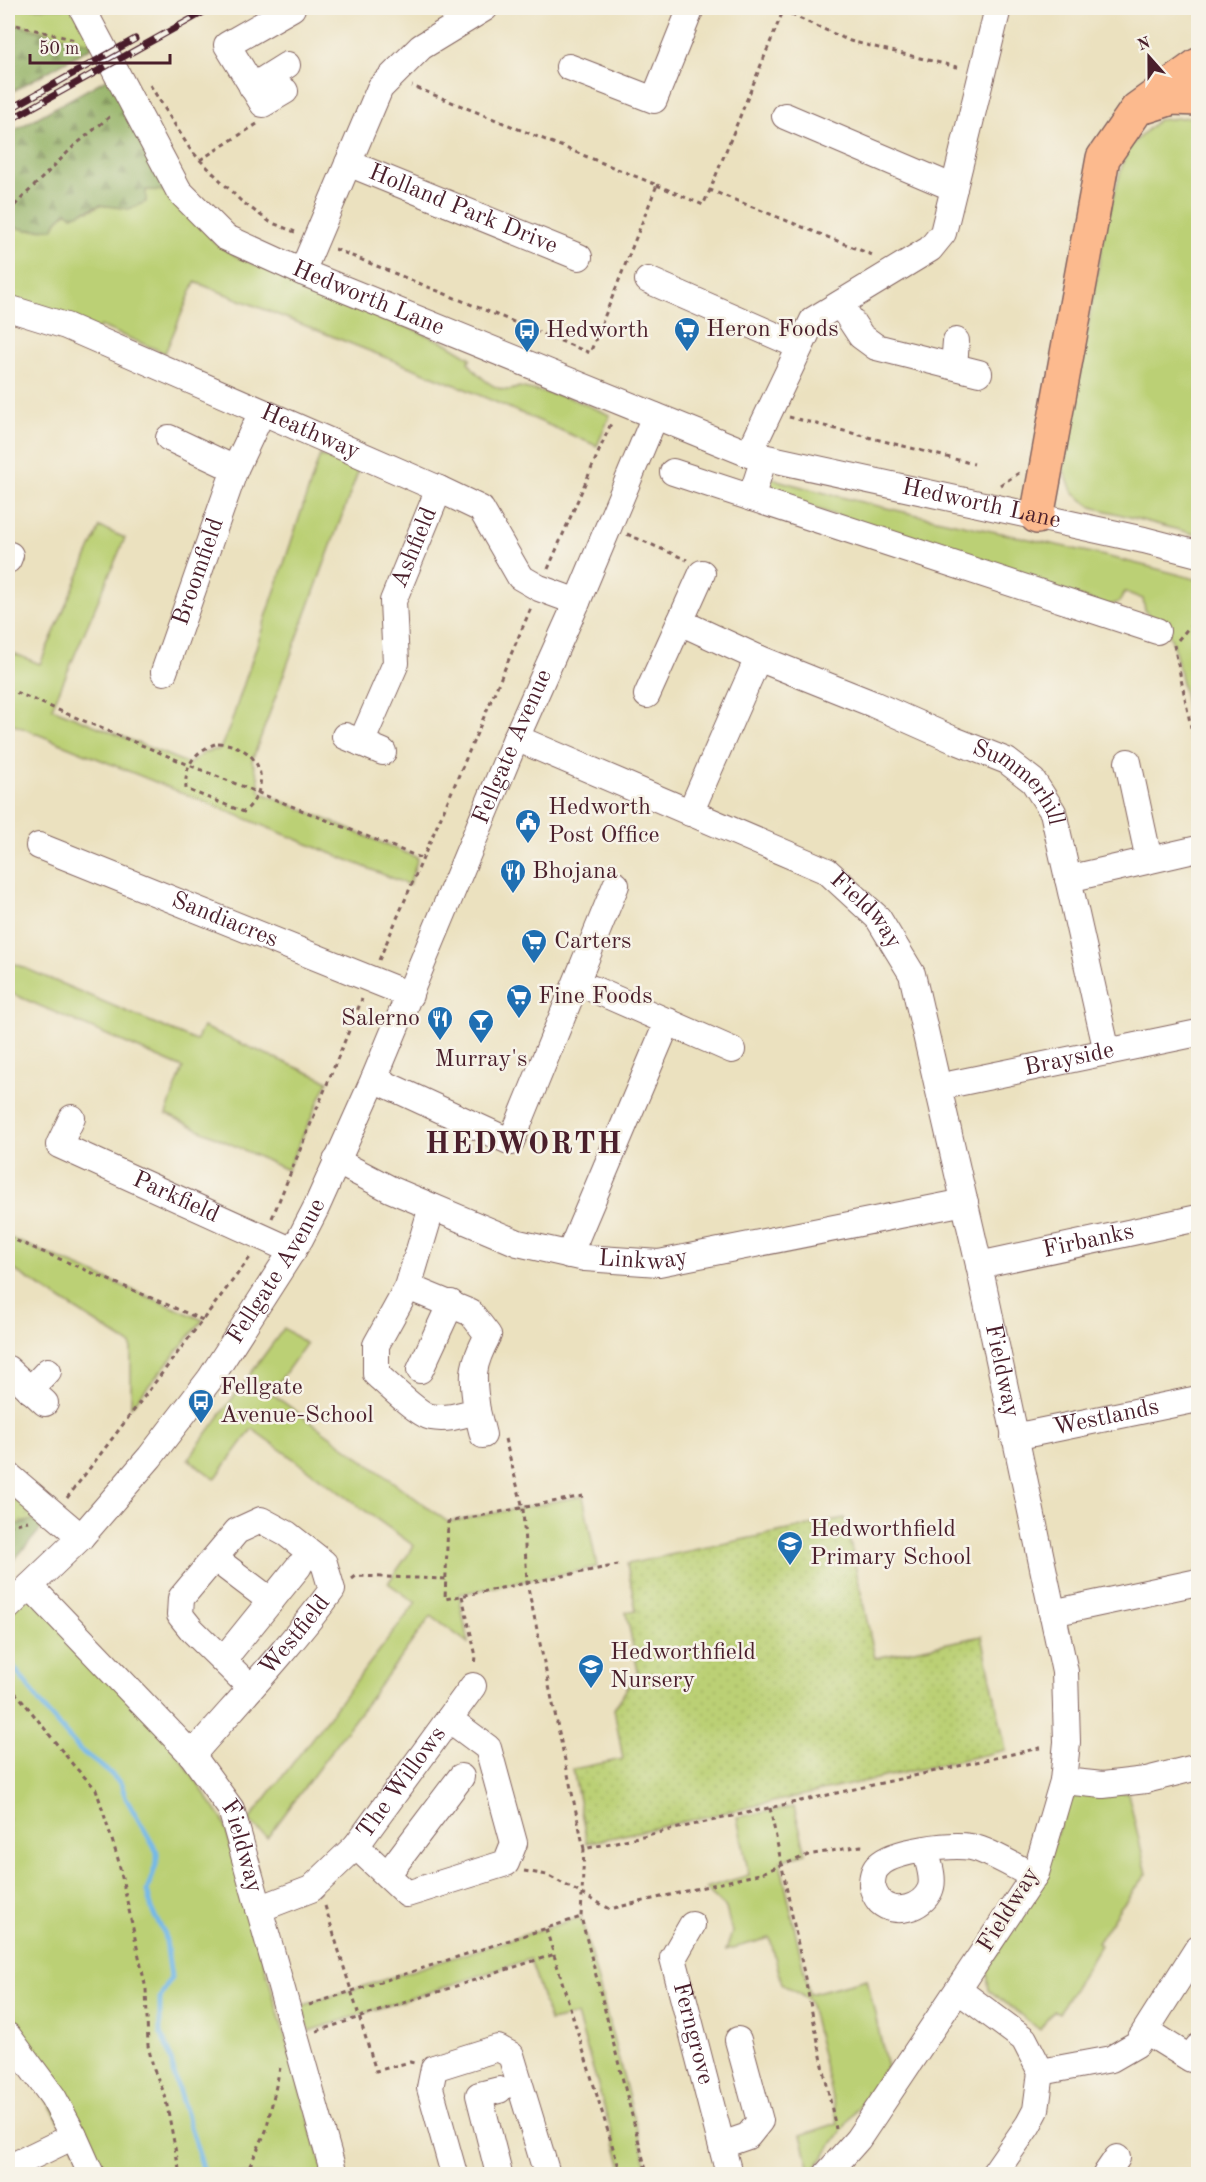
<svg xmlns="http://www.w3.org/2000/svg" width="1206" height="2182" font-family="'Old Standard TT',serif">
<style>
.grass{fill:#bbd074;stroke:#827850;stroke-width:1.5}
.forest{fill:url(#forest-firs);stroke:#6f6848;stroke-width:1.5}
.park{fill:url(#park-dots);stroke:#827850;stroke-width:1.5}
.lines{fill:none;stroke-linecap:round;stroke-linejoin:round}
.stream{stroke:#72b8e9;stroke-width:5}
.minor-casing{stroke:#82635f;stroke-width:28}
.highway-casing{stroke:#82635f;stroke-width:36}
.path{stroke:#82635f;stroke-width:3;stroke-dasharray:4.5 4.5;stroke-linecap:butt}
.minor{stroke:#fff;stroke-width:26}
.highway{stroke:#fcba8e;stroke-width:33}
.rail-casing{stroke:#4a1f2b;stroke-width:7}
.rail{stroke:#f7f3e8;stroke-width:4.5;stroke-dasharray:14;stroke-linecap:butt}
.labels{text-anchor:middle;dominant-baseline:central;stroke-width:5;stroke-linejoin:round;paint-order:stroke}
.street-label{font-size:24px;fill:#4a1f2b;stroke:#f7f3e8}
.poi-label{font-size:24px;fill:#4a1f2b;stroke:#f7f3e8;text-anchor:start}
.district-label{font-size:30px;font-weight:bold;letter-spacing:1.5px;fill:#4a1f2b;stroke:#f7f3e8}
</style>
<defs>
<pattern id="forest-firs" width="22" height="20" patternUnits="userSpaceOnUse" patternTransform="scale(1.5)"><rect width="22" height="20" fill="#94b266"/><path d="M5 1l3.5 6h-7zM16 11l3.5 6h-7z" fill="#7b9054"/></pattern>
<pattern id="park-dots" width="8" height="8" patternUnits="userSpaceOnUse" patternTransform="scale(1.5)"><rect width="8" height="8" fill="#bbd074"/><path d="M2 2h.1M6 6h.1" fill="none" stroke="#a2b265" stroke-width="1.8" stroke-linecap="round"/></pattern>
</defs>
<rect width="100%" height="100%" fill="#f7f3e8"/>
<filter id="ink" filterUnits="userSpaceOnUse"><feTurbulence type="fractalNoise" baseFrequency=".0167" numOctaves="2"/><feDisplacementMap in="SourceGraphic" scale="12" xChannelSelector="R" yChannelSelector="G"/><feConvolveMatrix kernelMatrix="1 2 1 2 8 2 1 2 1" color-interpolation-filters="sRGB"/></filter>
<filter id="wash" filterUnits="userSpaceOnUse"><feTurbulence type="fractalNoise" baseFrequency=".008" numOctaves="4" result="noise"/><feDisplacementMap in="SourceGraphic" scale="24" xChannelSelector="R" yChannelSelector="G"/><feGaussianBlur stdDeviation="1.35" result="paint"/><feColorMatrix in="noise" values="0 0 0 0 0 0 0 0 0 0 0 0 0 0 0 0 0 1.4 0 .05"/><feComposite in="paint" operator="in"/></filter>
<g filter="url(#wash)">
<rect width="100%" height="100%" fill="#ebe1bf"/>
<path class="grass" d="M8 8H73L95 45 8 23Z
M1190 117 1198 120V535L1092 507 1073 493 1063 469 1106 223 1127 149 1158 120Z
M146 190 179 191 214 242 239 258 446 343 471 358 468 362C478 376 500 398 519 387L570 398 610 415 597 446 463 388 195 282 165 353 100 326 93 339 8 308V212L10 210 27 230 53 229 57 221 67 211H89L100 205C119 210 130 200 146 190Z
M320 455 358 472 252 761 258 776 260 792 418 858 409 885 10 723 8 729V651L40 664 100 527 125 538 52 708 189 764 205 752 220 749 230 726Z
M770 478C911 519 1057 540 1198 580V760L1174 645 1162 621 1150 617 1145 610 1143 599 1125 592 1119 602 1108 606 766 492Z
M8 961 196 1041 203 1027 328 1081 287 1170 166 1114 183 1068 8 992Z
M8 1237 203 1320 131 1407V1345L8 1266Z
M284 1328 306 1344 271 1393 448 1522 583 1496 597 1567 459 1594 468 1643 431 1616 267 1838 249 1820 416 1603 388 1583 414 1546 252 1429 215 1479 188 1459Z
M30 1586 168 1740 224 1822 324 2174H91L8 2036V1607Z
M1080 1791 1128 1793 1147 1874 1120 1908 1097 1943 1100 1945 1059 2013 1053 2010 1040 2030 989 1990 987 1971 1041 1878 1067 1804Z
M794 1807 806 1853 780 1861 809 1994 867 1979 887 2067 811 2174 801 2135 838 2123 809 2000 782 1984 770 1938 726 1950 732 1932 726 1908 705 1888 749 1875 737 1817Z
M581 1917 649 2174H624L577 2015 550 2021 530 1959 310 2031 301 2006Z"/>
<path class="forest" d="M8 23 95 45 8 94Z
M117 73 179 191 146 190V202L129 209 100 205 72 216 67 211 57 221 53 229 27 230 14 227 10 211 8 212V134Z
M53 1515 8 1567V1526Z"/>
<path class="park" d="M8 1475 53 1515 8 1526Z
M845 1518 875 1658 982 1636 1006 1750 587 1843 573 1769 623 1759 614 1709 638 1671 626 1612 636 1610 627 1564Z"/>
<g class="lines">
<path class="stream" d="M8 1659 47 1712 80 1750 110 1773 121 1784 126 1798 157 1852V1862L147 1891 153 1913 165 1934 171 1977 160 1998V2033L169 2051 176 2082 205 2174"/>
</g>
</g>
<g filter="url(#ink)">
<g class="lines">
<defs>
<g id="minor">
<path id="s1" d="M82 8 179 191 225 237 302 272 749 454 1144 540 1198 554"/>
<path d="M569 67 654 100 691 8"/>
<path d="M252 87 287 65"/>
<path d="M285 91 263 104 227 45 292 8"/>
<path d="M785 116 954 188"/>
<path id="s2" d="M348 163 579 257"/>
<path d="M302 272 380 88 421 47 485 8"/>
<path d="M648 280 799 346"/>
<path d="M840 304 861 336 876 347 979 373"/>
<path id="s3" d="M8 308 66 326 439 489 481 509 520 577 539 588 577 602"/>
<path d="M954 366 956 341"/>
<path d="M749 454 813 320 930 249 943 233 998 8"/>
<path d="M235 469 262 412"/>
<path d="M673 472 1157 631"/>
<path d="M751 498 764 458"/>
<path d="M8 560 10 555"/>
<path d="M680 622 758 658"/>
<path id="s4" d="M164 672 235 469 169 438"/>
<path d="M647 695 702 573"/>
<path d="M345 736 383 752"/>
<path id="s5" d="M516 738 827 871 878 918 912 974 979 1265 1065 1672 1067 1742 1063 1781 1036 1873 858 2139 827 2174"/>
<path id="s6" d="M361 743 396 663 393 601 439 489"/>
<path d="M1128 762 1149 860"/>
<path id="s7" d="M690 813 758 658 873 704 954 740 1007 761 1033 781 1053 812 1107 1052"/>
<path id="s8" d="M39 846 410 995"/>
<path d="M1068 879 1198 849"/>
<path d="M593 989 732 1050"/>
<path d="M374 1079 511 1142 616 885"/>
<path id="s9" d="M938 1087 1198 1033"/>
<path id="s10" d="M72 1118 59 1145 293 1251"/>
<path id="s11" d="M336 1161 390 1189 518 1243 585 1258 659 1263 965 1202"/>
<path d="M569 1255 668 1021"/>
<path id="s12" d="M979 1265 1198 1218"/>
<path d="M408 1287 376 1345V1374C386 1383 419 1415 431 1417 447 1420 462 1415 477 1411 472 1375 471 1367 488 1335L471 1313 408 1287 432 1207"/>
<path d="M8 1369 45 1403"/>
<path d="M420 1370 451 1303"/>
<path d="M30 1390 48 1371"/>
<path d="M477 1411 483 1435"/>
<path id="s13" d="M1014 1437 1198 1399"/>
<path d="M8 1475 81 1537"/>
<path d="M226 1567 271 1601"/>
<path id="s14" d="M30 1586 192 1755 231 1809 334 2174"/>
<path id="s15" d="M8 1607 81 1537 150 1457 210 1379 300 1239 316 1208 374 1079 516 738 577 602 655 416"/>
<path d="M1052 1613 1198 1582"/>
<path d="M223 1660 299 1566"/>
<path id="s16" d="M192 1755C239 1701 289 1648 332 1590L324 1563 287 1534 261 1520 237 1531 181 1598 180 1615 192 1630 251 1688"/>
<path d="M1063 1781 1103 1785 1146 1780 1198 1767"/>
<path d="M356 1846 407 1894 506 1863 514 1843 488 1748 449 1719"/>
<path d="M925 1850C928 1861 935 1879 930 1890 922 1908 895 1916 880 1902 876 1897 873 1891 872 1885 872 1878 873 1870 879 1865 894 1850 951 1844 971 1847 988 1850 1017 1868 1034 1876"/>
<path d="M387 1875 461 1777"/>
<path id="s17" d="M259 1909 311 1889 356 1846 473 1686"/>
<path id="s18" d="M692 1925 673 1958 729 2174"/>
<path d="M958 1990 1024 2039 1041 2072 1036 2110 1028 2125 994 2174"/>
<path d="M1146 2031 1191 2059 1198 2047"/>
<path d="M8 2036 53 2097 74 2136 91 2174"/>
<path d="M1041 2072 1111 2059 1137 2044 1198 1948"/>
<path d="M499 2090 479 2095 499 2174"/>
<path d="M722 2145 748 2136 760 2121 738 2040"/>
<path d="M8 2168 74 2136"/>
<path d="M454 2174 430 2088 434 2068 498 2048 511 2055 547 2174"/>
<path d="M1106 2174 1117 2158"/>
</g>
<path id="highway" d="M1147 106 1172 98 1198 99
M1037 517 1103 158 1137 109 1198 65"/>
</defs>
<use href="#minor" class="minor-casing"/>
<use href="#highway" class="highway-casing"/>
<path class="path" d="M788 8 783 11 710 190 875 256
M783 11 850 41 961 68
M8 23 75 40
M150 85 190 149 200 160 241 201 270 222 295 232
M200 160 257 124
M657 185 703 205 710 190
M8 212 74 146 113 114
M335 249 590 353 657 185 412 86
M789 417 974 464
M1000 485 1019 473
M627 534 687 560
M548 569 612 421
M1178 640 1198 617
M1174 645 1198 761
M8 689 189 765 421 858
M218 743C260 745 275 784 244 812L186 789C184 765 195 750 218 743Z
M379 960 531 608
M8 961 13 965 8 980
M272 1218 362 999
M8 1237 203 1320
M505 1439 523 1508 527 1583 584 1849 1044 1747
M583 1496 448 1522 445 1599 618 1565
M67 1498 252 1255
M8 1526 28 1521
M352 1579 356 1576 446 1579
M462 1596 476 1656 475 1666
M8 1686 22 1700 74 1766 96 1789 118 1859 146 1989 148 2046 154 2070 165 2095 180 2174
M770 1808 836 2129
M584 1849 581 1917 647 2174
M524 1871 547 1875 610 1909 759 1874 808 1855 861 1846 866 1847
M325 1906 376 2071 410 2062 414 2063
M546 1929 621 2174
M309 2005 581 1917
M317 2031 555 1954
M246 2174 266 2131 280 2068"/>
<use href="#minor" class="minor"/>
<use href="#highway" class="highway"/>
<defs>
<path id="rail" d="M8 110 135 39
M8 121 211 8"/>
</defs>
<use href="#rail" class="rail-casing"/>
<use href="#rail" class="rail"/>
</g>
</g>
<defs>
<symbol id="supermarket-pin" viewBox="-11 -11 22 30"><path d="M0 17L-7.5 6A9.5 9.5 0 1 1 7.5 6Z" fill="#1f6fb2" stroke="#f7f3e8"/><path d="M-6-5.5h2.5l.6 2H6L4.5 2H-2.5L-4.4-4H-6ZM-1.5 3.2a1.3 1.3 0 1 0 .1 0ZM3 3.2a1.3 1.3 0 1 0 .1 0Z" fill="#fff"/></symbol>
<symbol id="bus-pin" viewBox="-11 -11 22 30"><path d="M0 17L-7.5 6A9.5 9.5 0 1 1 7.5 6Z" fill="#1f6fb2" stroke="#f7f3e8"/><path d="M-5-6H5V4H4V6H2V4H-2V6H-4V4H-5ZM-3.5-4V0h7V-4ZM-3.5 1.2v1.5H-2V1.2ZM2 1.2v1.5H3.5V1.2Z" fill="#fff"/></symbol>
<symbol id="civic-pin" viewBox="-11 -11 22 30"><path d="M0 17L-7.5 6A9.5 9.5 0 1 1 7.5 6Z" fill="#1f6fb2" stroke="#f7f3e8"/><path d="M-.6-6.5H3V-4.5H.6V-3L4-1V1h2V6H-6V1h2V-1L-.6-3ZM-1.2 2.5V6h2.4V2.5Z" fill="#fff"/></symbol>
<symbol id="restaurant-pin" viewBox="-11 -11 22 30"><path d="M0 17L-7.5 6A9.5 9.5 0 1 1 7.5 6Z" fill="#1f6fb2" stroke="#f7f3e8"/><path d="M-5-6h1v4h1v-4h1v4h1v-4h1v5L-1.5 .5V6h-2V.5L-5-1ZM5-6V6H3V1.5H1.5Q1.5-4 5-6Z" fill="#fff"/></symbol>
<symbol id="bar-pin" viewBox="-11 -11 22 30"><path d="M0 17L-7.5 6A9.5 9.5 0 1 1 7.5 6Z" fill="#1f6fb2" stroke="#f7f3e8"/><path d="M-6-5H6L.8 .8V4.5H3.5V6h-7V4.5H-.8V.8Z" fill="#fff"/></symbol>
<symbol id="school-pin" viewBox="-11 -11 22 30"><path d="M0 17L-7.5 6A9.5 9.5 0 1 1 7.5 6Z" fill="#1f6fb2" stroke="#f7f3e8"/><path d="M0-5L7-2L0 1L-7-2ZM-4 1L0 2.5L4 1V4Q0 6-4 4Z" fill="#fff"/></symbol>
</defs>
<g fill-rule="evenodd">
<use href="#supermarket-pin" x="672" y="315" width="30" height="40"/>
<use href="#bus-pin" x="512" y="316" width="30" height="40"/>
<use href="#civic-pin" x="513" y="807" width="30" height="40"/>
<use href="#restaurant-pin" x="498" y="857" width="30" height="40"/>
<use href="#supermarket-pin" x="519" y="927" width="30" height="40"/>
<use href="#supermarket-pin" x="504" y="982" width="30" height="40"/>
<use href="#restaurant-pin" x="425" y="1004" width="30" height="40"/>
<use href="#bar-pin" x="466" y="1007" width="30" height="40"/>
<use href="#bus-pin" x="186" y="1387" width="30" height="40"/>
<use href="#school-pin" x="775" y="1529" width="30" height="40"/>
<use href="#school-pin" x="576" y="1652" width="30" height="40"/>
</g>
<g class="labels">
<g class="street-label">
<text stroke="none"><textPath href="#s2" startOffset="124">Holland Park Drive</textPath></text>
<text stroke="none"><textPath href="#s1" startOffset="428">Hedworth Lane</textPath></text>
<text stroke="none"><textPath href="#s3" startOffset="327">Heathway</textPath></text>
<text stroke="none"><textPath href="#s1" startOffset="1077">Hedworth Lane</textPath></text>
<text stroke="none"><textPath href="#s6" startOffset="207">Ashfield</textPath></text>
<text stroke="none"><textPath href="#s4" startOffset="106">Broomfield</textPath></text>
<text stroke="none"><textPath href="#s15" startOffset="1008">Fellgate Avenue</textPath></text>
<text stroke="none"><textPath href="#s7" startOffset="462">Summerhill</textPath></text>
<text stroke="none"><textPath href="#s5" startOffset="394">Fieldway</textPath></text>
<text stroke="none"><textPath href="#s8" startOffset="200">Sandiacres</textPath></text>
<text stroke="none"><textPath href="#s9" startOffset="134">Brayside</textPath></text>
<text stroke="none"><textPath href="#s10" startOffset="158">Parkfield</textPath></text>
<text stroke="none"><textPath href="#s12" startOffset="112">Firbanks</textPath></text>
<text stroke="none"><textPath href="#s11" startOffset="327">Linkway</textPath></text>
<text stroke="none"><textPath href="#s15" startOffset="432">Fellgate Avenue</textPath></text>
<text stroke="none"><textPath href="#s5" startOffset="880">Fieldway</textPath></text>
<text stroke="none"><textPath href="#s13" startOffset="94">Westlands</textPath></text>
<text stroke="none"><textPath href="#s16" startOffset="158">Westfield</textPath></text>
<text stroke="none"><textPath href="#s17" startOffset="196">The Willows</textPath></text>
<text stroke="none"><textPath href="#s14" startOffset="340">Fieldway</textPath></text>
<text transform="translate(1009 1910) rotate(-58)">Fieldway</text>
<text stroke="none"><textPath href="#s18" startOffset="116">Ferngrove</textPath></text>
</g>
<g class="poi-label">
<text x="706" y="330">Heron Foods</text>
<text x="546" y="331">Hedworth</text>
<text x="548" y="808">Hedworth<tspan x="548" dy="28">Post Office</tspan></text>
<text x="532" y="872">Bhojana</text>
<text x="554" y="942">Carters</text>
<text x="538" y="997">Fine Foods</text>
<text x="420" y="1019" text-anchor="end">Salerno</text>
<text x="481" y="1060" text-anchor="middle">Murray's</text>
<text x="220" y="1388">Fellgate<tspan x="220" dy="28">Avenue-School</tspan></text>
<text x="810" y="1530">Hedworthfield<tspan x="810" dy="28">Primary School</tspan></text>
<text x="610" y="1653">Hedworthfield<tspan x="610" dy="28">Nursery</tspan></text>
</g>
<g class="district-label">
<text x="524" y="1145">HEDWORTH</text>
</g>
</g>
<rect width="1206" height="2182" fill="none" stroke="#f7f3e8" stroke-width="30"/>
<g transform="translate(1149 57) rotate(339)" stroke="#f7f3e8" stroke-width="4.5" paint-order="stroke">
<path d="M0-4.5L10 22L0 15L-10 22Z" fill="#4a1f2b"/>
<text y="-9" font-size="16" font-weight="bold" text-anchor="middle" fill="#4a1f2b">N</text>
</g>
<path d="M30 54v9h140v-9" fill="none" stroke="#4a1f2b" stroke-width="3"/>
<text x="39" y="54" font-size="18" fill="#4a1f2b" stroke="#f7f3e8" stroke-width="4.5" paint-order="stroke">50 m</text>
</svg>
